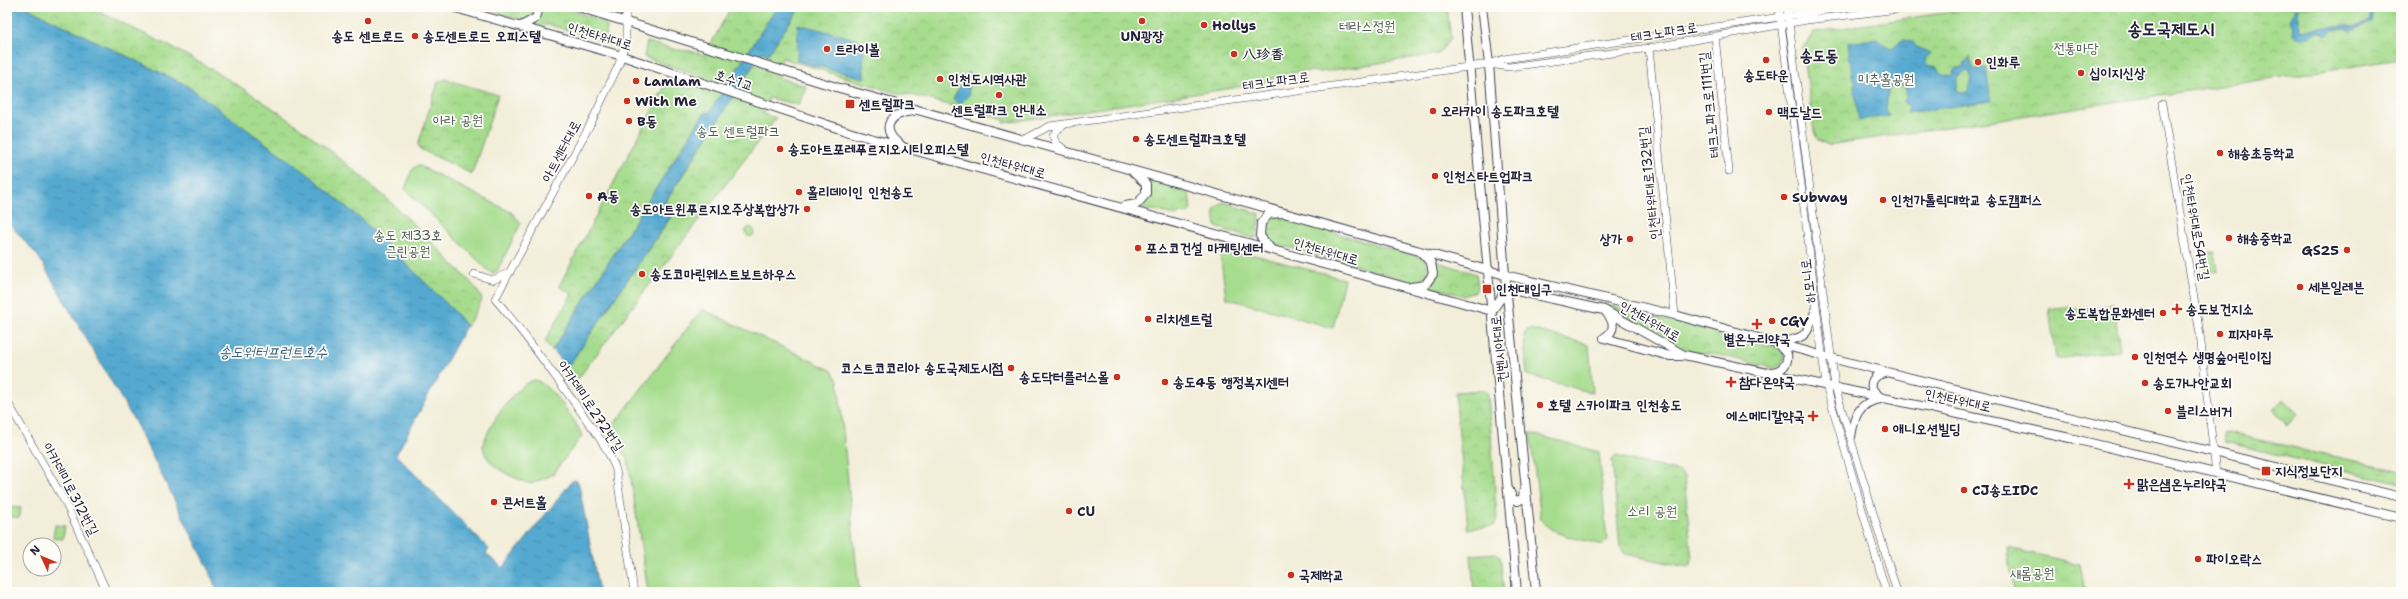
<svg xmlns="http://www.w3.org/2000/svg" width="2408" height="599" font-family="'Shantell Sans','LXGW WenKai TC','Poor Story',sans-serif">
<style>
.green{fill:#a6dc8d;stroke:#647f64}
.park{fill:url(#park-crowns);stroke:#647f64}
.water{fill:url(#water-ripples);stroke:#3b6686;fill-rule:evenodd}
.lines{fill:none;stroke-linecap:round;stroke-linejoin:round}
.tertiary-casing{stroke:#414153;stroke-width:8}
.secondary-casing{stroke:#414153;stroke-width:10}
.tertiary{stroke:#fff;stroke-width:7}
.secondary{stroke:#fff;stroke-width:8}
.poi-dot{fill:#c8321e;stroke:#fdfcf7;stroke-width:1.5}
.labels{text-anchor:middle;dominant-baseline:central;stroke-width:3.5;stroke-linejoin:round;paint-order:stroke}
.poi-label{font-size:14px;font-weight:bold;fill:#22223b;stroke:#fdfcf7;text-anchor:start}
.park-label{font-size:14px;fill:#4a5a54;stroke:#fdfcf7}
.street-label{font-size:14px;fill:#22223b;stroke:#fdfcf7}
.water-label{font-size:15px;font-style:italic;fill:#385f7e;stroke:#fdfcf7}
.quarter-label{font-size:16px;font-weight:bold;fill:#22223b;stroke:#fdfcf7}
.district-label{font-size:18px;font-weight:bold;fill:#22223b;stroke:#fdfcf7}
</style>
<defs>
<pattern id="park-crowns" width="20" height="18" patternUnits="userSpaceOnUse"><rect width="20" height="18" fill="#a6dc8d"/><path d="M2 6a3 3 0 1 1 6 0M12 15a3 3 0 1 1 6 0" fill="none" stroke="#8fbc7b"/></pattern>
<pattern id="water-ripples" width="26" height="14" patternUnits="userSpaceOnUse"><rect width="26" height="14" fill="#54a9d0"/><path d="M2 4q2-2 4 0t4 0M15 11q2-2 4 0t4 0" fill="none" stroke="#4589aa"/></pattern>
</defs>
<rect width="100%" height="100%" fill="#fdfcf7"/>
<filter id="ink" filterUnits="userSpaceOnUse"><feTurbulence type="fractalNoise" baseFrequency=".025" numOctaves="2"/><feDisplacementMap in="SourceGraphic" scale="8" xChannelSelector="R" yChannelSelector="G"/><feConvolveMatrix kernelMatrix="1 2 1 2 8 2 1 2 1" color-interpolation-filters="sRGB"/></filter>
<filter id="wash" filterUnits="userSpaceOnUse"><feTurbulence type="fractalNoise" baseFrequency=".012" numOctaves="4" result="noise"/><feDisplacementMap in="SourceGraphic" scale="16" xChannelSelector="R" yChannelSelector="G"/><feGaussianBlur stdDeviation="0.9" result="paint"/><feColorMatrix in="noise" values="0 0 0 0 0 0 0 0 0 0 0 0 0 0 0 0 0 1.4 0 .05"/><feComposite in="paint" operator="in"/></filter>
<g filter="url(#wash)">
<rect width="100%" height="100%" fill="#f2eed9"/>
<path class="green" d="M418 165 511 212 521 223 497 271 492 274 405 189 412 170Z
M745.5 232a4.5 4.5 0 1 1 9 0a4.5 4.5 0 1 1-9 0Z
M1224 247 1344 279 1333 328 1226 298 1220 252Z
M2215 252 2218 271 2205 273 2202 253Z
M702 309 831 370 838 380 859 592H648L628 460 609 431Z
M1530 329 1587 344 1589 347 1593 393 1527 375 1524 335 1527 330Z
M535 380C550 384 577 422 582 436L552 475 531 484C514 478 485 467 483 446 485 430 518 381 535 380Z
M1530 433 1599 452 1607 541 1603 545C1582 539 1554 537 1541 520Z
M8 506 21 508 19 518 7 516Z
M55 525 65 526 63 539 53 538Z"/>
<path class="park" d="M25 7C39 7 77 4 88 8 109 15 130 27 151 37 262 91 363 169 447 258 455 267 480 289 482 300L467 327 451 308 364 222 309 175 186 85Z
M478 7H537L534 16 525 21Z
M541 7H561L604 21 607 26 606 37 601 40 550 25 533 26Z
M731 7H777L709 114 705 112 552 351 545 341 572 294 559 286 667 82 690 89 696 75 644 57 647 42 676 50 690 51 705 55Z
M800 7H1169L1179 11 1187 7H1447L1451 38 1438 54 1320 72C1299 69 1278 75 1259 84L1004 123 1005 120 912 95 896 93 782 58 776 77 806 86 799 105 769 98 763 114 776 118 577 380 567 368 671 217 659 212 762 52 768 54Z
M1983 7H2401V59L1828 145 1817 139 1814 131 1803 48 1814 32Z
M445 79 498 95 472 174 420 149 418 145 438 82Z
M1141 175 1178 186V189L1189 193 1191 210 1187 214 1180 213 1177 216 1158 211 1133 208 1139 206 1147 198Z
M1223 202 1260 214 1257 237 1253 238 1216 227 1214 210Z
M1269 217H1280L1423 258C1428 264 1429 268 1426 276L1415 282 1272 243 1264 236V223Z
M1435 261 1476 274 1478 286 1476 291 1464 296 1440 289H1428L1427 287Z
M1605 305 1777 347 1784 352 1783 364 1773 368 1719 355 1687 352Z
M2114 305 2120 350 2056 359 2049 309 2071 306V310Z
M1484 390 1488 394 1497 519 1494 526 1468 529 1455 392Z
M2283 399 2298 414 2288 425 2273 409Z
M2224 432 2401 471V484L2225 442Z
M1616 456 1680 472 1684 476 1692 561 1688 567 1625 554 1620 547 1612 460Z
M2008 548 2080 564 2085 592H2014Z
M1496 553 1500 556 1504 592H1474L1471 555Z"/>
<path class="water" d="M7 7H25L186 85 309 175 364 222 451 308 466 326 396 455 489 549 486 554 503 568 572 481 577 480 579 485 599 592H217L208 567 135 422 38 256 7 221Z
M777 7H800L768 54 762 52 659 211 671 216 567 368 553 349 705 112 709 113Z
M2369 7 2372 14V22L2352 31 2345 28 2332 30 2325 36 2318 31 2309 36 2297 37 2292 33 2293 26 2290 21 2295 9H2298L2300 30 2345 25 2353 27 2367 23 2370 18Z
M798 24 863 41 864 78 797 61Z
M1876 39 1892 48 1902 40 1913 42 1915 46 1930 53 1925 59 1927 65 1937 67 1940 73 1951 76 1955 69 1962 67 1970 56 1972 70 1986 68 1991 101 1906 113 1909 106 1903 102 1907 97 1906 89 1902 86 1892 87 1888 91 1886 110 1889 116 1859 120 1854 87 1856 82 1852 76 1848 43ZM1969 71 1972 80 1967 92 1963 93 1957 90V78L1964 72Z
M968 72 972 78 968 86 969 95 960 104 953 99Z"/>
</g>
<g filter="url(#ink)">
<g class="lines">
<defs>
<path id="tertiary" d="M626 7V39L619 64 592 121 495 299C524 332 548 367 574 402 589 424 607 445 616 470L634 592
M1779 7 1826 385 1886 592
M1787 7 1835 387 1897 592
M1715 36 1729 171
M1649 48 1675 315
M1489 64 1509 67 1649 48 1807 20 1915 7
M2162 104 2200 334 2216 474
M1064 125 1056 131 1053 136 1056 143 1065 150
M1023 140 1050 126 1489 64 1504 59 1846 7
M474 274 493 280 510 272
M7 401 65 502 107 592"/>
<path id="secondary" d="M452 7 622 56 852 133 1492 311 1507 289 1604 310 1684 355 2070 438 2401 518
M578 7 836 87 1505 275 1675 315 1831 358 2068 417 2401 497
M1464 7 1517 592
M1482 7 1489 64 1505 275 1536 592
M521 26 536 18 539 7
M902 146C878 130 889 113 913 111
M1125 206 1137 204 1146 194V184L1133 172
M1270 248 1260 236 1261 223 1269 214 1282 213
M1411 287 1425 285 1433 274 1431 263 1420 251
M1604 338 1670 356H1681
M1604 338C1617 330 1614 321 1605 311
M1779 343C1811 336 1804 336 1816 310
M1770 372C1780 372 1789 365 1787 354L1778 344
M1880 397 1872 389C1870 379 1877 374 1886 373
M1851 437C1854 417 1858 402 1881 399
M1509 490 1513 499 1518 501 1523 498 1524 489"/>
</defs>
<use href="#tertiary" class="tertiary-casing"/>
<use href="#secondary" class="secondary-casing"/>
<use href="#tertiary" class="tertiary"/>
<use href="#secondary" class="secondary"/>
</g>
</g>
<g class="poi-dot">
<circle cx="368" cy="21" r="4"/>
<circle cx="1142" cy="21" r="4"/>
<circle cx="1204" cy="25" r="4"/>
<circle cx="415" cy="36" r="4"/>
<circle cx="827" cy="49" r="4"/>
<circle cx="1234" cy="54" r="4"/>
<circle cx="1766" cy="60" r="4"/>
<circle cx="1978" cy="62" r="4"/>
<circle cx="2081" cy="73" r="4"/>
<circle cx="940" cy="79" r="4"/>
<circle cx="636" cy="81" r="4"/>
<circle cx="999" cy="95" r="4"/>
<circle cx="627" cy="101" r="4"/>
<rect x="845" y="99" width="10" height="10" rx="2"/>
<circle cx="1433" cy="111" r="4"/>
<circle cx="1769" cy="112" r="4"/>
<circle cx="629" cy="121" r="4"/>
<circle cx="1136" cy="139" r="4"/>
<circle cx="780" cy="149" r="4"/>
<circle cx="2220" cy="153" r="4"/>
<circle cx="1435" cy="176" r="4"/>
<circle cx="799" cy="192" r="4"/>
<circle cx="589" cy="196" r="4"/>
<circle cx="1784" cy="197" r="4"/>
<circle cx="1883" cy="200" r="4"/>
<circle cx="807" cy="209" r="4"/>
<circle cx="2229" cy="238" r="4"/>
<circle cx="1630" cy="239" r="4"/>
<circle cx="1138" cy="248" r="4"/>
<circle cx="2347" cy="250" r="4"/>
<circle cx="642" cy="274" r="4"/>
<circle cx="2300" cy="287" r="4"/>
<rect x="1482" y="284" width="10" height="10" rx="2"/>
<path d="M2175 303h4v4h4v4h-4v4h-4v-4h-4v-4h4z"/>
<circle cx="2163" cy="313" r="4"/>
<circle cx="1148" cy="319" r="4"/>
<circle cx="1772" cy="321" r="4"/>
<path d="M1755 318h4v4h4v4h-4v4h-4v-4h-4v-4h4z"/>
<circle cx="2220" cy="334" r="4"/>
<circle cx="2135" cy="357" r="4"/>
<circle cx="1011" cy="368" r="4"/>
<circle cx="1117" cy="377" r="4"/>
<circle cx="1165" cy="382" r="4"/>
<path d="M1729 376h4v4h4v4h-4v4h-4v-4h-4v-4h4z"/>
<circle cx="2145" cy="383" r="4"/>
<circle cx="1540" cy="405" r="4"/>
<circle cx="2168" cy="411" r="4"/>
<path d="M1811 410h4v4h4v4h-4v4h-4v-4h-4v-4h4z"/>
<circle cx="1885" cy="429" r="4"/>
<rect x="2261" y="466" width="10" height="10" rx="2"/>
<path d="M2127 478h4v4h4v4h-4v4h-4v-4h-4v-4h4z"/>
<circle cx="1964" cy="490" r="4"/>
<circle cx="494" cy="502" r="4"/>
<circle cx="1069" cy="511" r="4"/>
<circle cx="2198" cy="559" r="4"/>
<circle cx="1291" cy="575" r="4"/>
</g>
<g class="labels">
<g class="poi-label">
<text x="1212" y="25">Hollys</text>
<text x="368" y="36" text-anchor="middle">송도 센트로드</text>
<text x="423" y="36">송도센트로드 오피스텔</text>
<text x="1142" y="36" text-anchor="middle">UN광장</text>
<text x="835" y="49">트라이볼</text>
<text x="1242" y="54">八珍香</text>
<text x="1986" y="62">인화루</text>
<text x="2089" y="73">십이지신상</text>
<text x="1766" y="75" text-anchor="middle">송도타운</text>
<text x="948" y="79">인천도시역사관</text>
<text x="644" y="81">Lamlam</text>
<text x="635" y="101">With Me</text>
<text x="859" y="104">센트럴파크</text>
<text x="999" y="110" text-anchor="middle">센트럴파크 안내소</text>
<text x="1441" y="111">오라카이 송도파크호텔</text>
<text x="1777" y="112">맥도날드</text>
<text x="637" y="121">B동</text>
<text x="1144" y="139">송도센트럴파크호텔</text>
<text x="788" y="149">송도아트포레푸르지오시티오피스텔</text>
<text x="2228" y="153">해송초등학교</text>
<text x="1443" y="176">인천스타트업파크</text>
<text x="807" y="192">홀리데이인 인천송도</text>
<text x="597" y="196">A동</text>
<text x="1792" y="197">Subway</text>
<text x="1891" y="200">인천가톨릭대학교 송도캠퍼스</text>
<text x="799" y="209" text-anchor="end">송도아트윈푸르지오주상복합상가</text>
<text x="2237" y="238">해송중학교</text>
<text x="1622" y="239" text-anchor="end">상가</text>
<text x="1146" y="248">포스코건설 마케팅센터</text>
<text x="2339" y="250" text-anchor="end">GS25</text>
<text x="650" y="274">송도코마린웨스트보트하우스</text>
<text x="2308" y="287">세븐일레븐</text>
<text x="1496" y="289">인천대입구</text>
<text x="2186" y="309">송도보건지소</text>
<text x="2155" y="313" text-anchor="end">송도복합문화센터</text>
<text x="1156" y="319">리치센트럴</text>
<text x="1780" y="321">CGV</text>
<text x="2228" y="334">피자마루</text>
<text x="1757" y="339" text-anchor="middle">별온누리약국</text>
<text x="2143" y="357">인천연수 생명숲어린이집</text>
<text x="1003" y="368" text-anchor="end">코스트코코리아 송도국제도시점</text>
<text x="1109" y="377" text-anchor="end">송도닥터플러스몰</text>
<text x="1173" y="382">송도4동 행정복지센터</text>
<text x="1739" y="382">참다온약국</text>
<text x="2153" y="383">송도가나안교회</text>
<text x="1548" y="405">호텔 스카이파크 인천송도</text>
<text x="2176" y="411">블리스버거</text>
<text x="1805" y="416" text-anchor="end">에스메디칼약국</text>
<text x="1893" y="429">애니오션빌딩</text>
<text x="2275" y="471">지식정보단지</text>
<text x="2137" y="484">맑은샘온누리약국</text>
<text x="1972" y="490">CJ송도IDC</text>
<text x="502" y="502">콘서트홀</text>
<text x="1077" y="511">CU</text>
<text x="2206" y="559">파이오락스</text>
<text x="1299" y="575">국제학교</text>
</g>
<g class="park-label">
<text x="1367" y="26">테라스정원</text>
<text x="2076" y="48">전통마당</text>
<text x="1886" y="79">미추홀공원</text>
<text x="458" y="120">아라 공원</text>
<text x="738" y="131">송도 센트럴파크</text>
<text x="408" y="235">송도 제33호<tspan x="408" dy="16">근린공원</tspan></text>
<text x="1652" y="511">소리 공원</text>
<text x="2032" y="573">새롬공원</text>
</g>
<g class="street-label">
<text transform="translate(1664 32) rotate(-9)">테크노파크로</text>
<text transform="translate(600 36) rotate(17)">인천타워대로</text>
<text transform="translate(734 80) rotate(19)">호수1교</text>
<text transform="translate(1276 81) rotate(-8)">테크노파크로</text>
<text transform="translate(1709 105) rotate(-96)">테크노파크로111번길</text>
<text transform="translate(561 151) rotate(-62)">아트센터대로</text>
<text transform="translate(1013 165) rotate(15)">인천타워대로</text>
<text transform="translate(1649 183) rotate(-96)">인천타워대로132번길</text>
<text transform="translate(2196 227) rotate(80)">인천타워대로54번길</text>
<text transform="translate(1326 251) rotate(16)">인천타워대로</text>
<text transform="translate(1808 281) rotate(-97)">하모니로</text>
<text transform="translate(1650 321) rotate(30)">인천타워대로</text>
<text transform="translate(1499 349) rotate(-96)">컨벤시아대로</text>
<text transform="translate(1958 400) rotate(12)">인천타워대로</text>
<text transform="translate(591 406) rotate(56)">아카데미로272번길</text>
<text transform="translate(71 489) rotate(62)">아카데미로312번길</text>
</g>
<g class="water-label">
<text x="273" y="352">송도워터프런트호수</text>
</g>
<g class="quarter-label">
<text x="1819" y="55">송도동</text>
</g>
<g class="district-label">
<text x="2171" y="29">송도국제도시</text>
</g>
</g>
<rect width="2408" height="599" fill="none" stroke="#fdfcf7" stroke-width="24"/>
<g transform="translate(42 557) rotate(314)"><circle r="19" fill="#fdfcf7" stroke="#a5a5ac"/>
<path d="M0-3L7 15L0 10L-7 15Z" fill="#c8321e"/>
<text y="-6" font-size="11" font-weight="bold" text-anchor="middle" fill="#22223b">N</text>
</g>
</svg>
